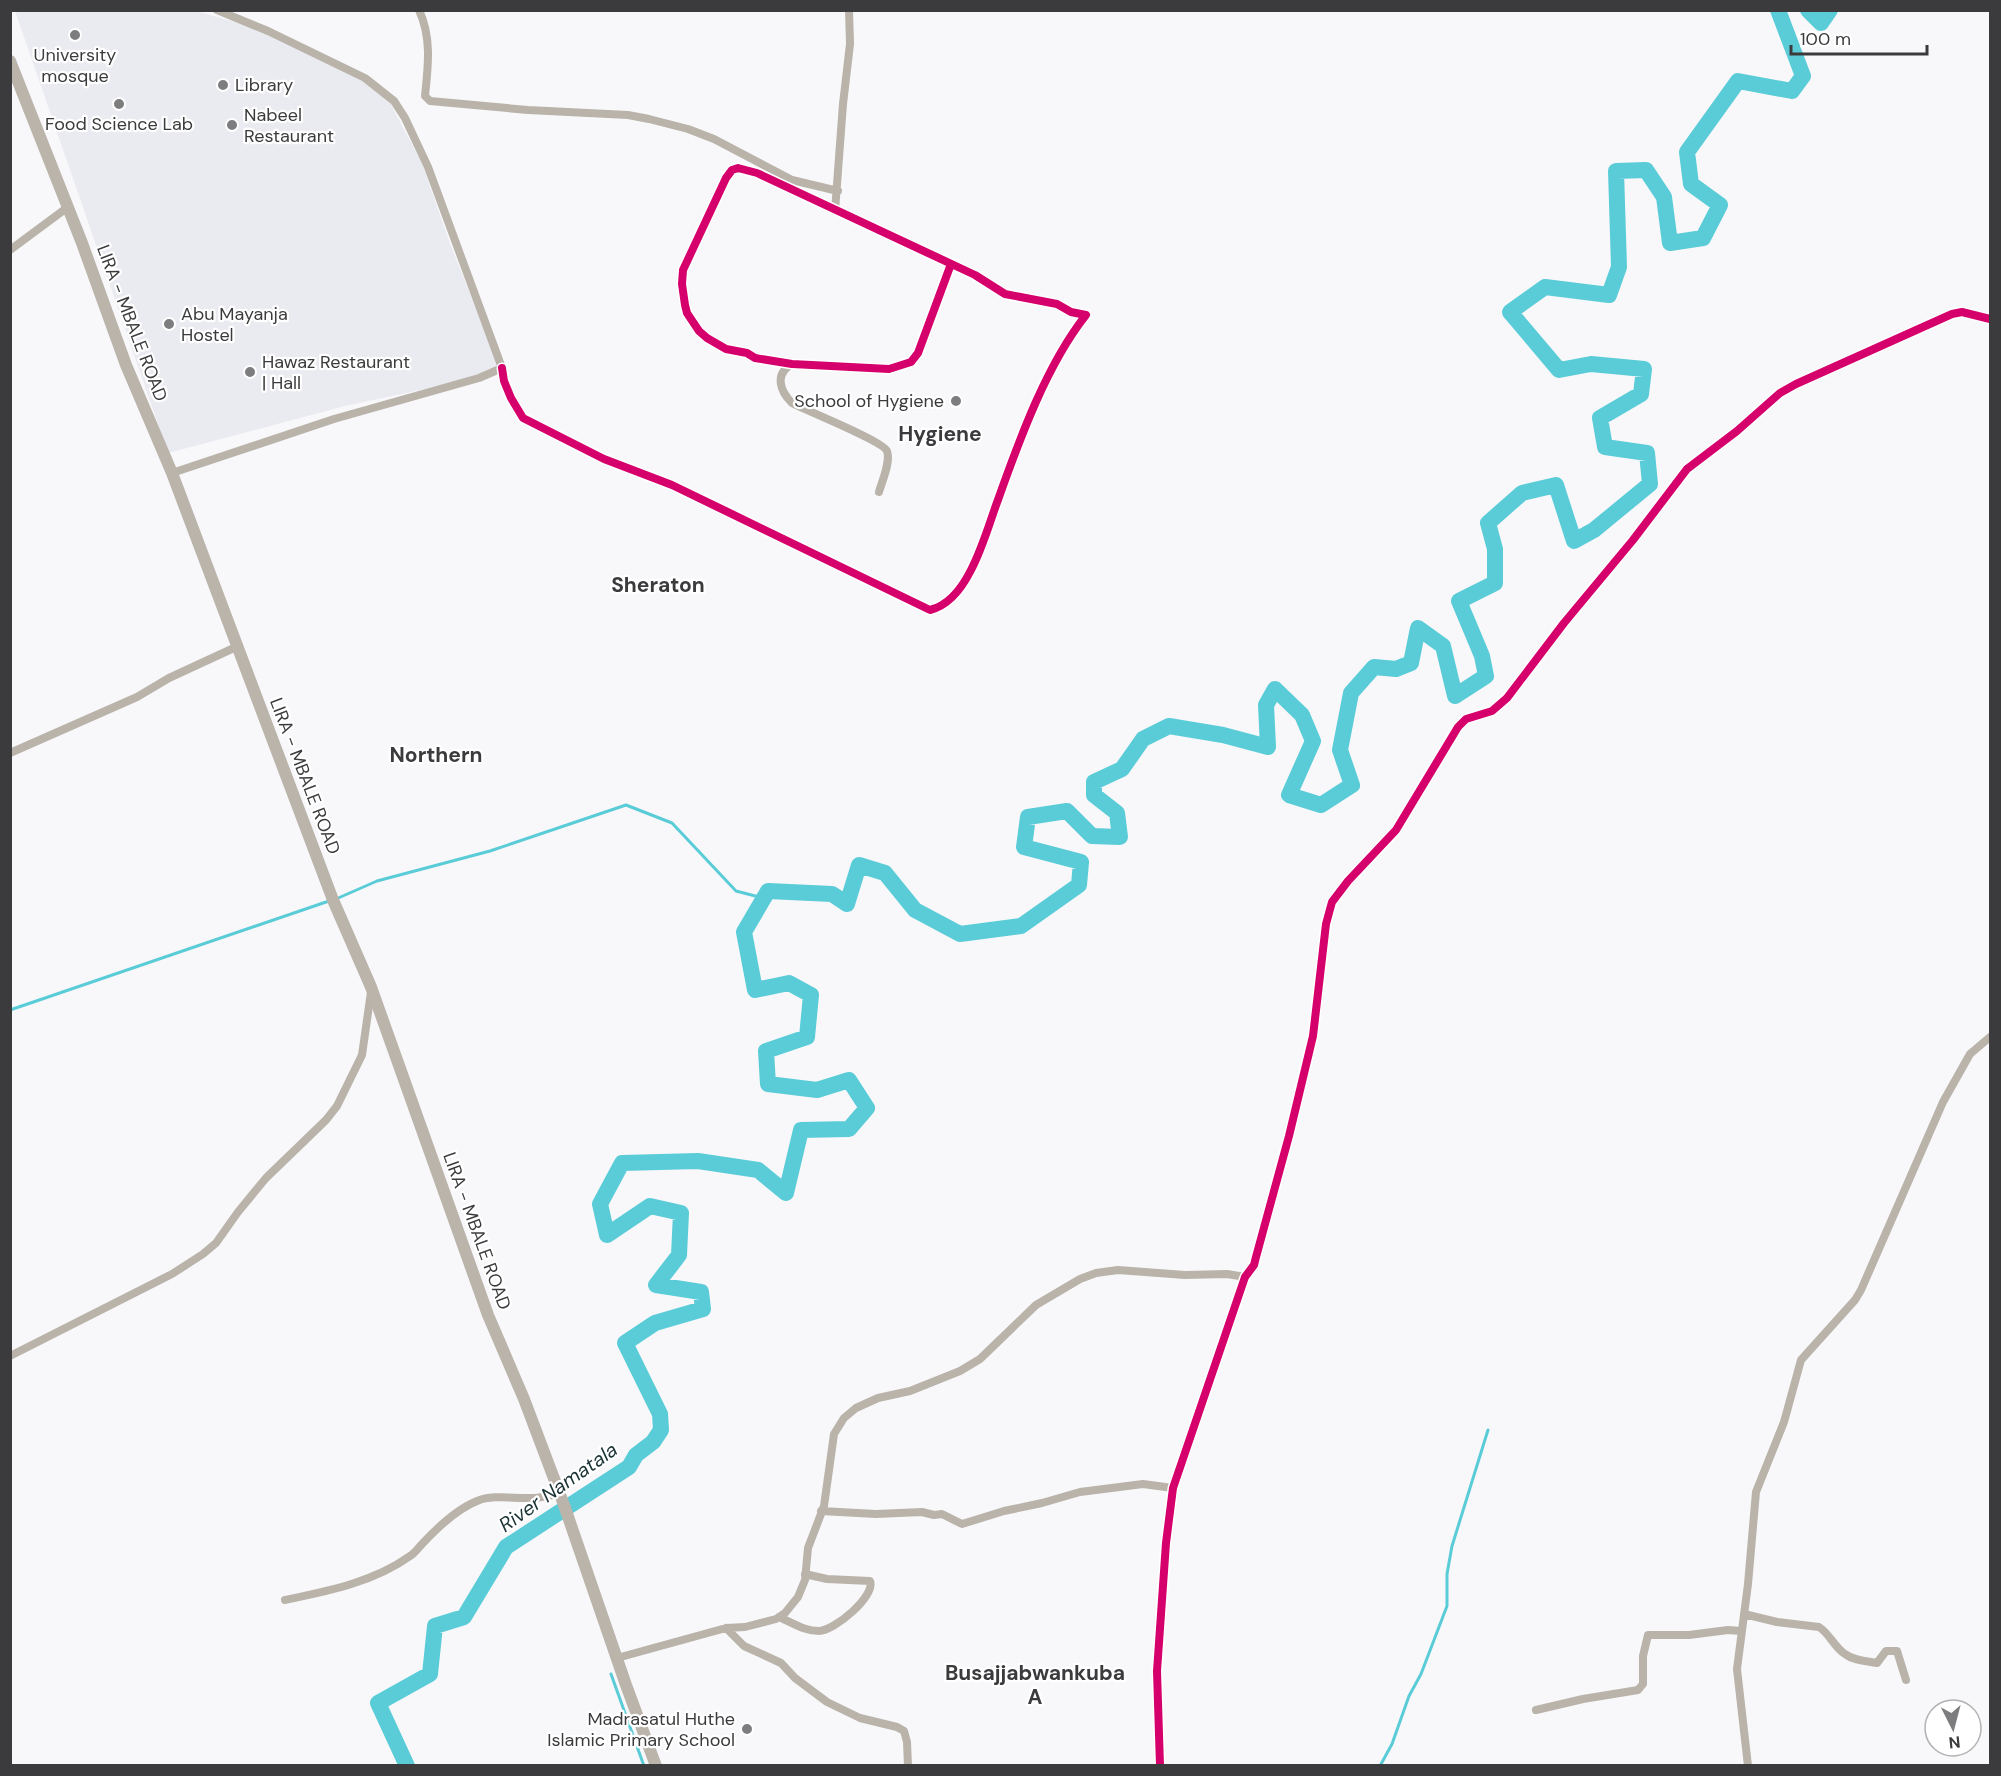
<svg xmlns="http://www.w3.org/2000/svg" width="2001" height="1776" font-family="'DM Sans',sans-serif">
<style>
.built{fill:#eaeaf1}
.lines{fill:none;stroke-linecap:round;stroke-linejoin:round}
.stream{stroke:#5accd7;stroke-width:3}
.river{stroke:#5accd7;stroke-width:16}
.minor{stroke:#b9b3a9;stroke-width:8}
.primary{stroke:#bbb4ab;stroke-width:12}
.cycleway-casing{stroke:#fff;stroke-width:11}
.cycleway{stroke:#d6006c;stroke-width:8}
.poi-dot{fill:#7d7d80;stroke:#fff;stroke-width:2}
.labels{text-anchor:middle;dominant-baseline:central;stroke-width:4.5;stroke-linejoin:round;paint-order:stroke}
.poi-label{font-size:18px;fill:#3b3b3d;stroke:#fff;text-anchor:start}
.street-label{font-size:18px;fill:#3b3b3d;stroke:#fff}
.water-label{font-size:20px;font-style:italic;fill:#1b3335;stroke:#fff}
.quarter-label{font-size:21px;font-weight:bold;fill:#3b3b3d;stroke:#fff}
</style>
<rect width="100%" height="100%" fill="#f8f8fb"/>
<path class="built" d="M15 11H196L267 31 363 79 389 101 422 163 448 238 498 365 463 381 345 406 168 453Z"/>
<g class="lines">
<path class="stream" d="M336 899 377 881 490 851 626 805 672 823 736 891 763 898
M10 1010 329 901
M611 1674 644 1766
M1380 1766 1392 1744 1409 1696 1421 1674 1447 1606V1574L1452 1546 1488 1430"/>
<path class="river" d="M1808 10 1821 23 1830 10
M407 1766 378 1703 430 1674 435 1626 464 1617 506 1547 629 1467 636 1455 653 1442 661 1430 660 1414 625 1343 655 1323 703 1309 701 1292 656 1285 679 1255 681 1213 650 1206 607 1235 600 1204 622 1163 698 1161 758 1170 786 1193 801 1130 849 1129 867 1108 849 1080 817 1090 768 1084 766 1051 807 1037 811 995 789 983 755 990 744 932 768 891 832 894 847 904 859 865 885 873 915 910 960 934 1021 926 1079 885 1081 862 1024 847 1028 817 1067 811 1092 836 1120 837 1117 813 1094 795V782L1122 769 1143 739 1169 726 1223 735 1268 747 1266 705 1275 689 1302 715 1313 741 1289 795 1321 805 1352 785 1340 750 1351 693 1374 667 1396 669 1411 663 1418 628 1443 646 1455 696 1486 676 1482 656 1459 601 1495 583V549L1488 523 1522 493 1556 485 1574 541 1594 530 1650 484 1647 453 1605 447 1600 418 1641 394 1644 369 1591 364 1559 370 1510 312 1545 287 1609 295 1619 267 1616 171 1646 170 1664 197 1670 243 1703 238 1720 205 1691 184 1687 152 1738 81 1792 91 1803 76 1778 10"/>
<path class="minor" d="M419 10C432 38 428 67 425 96L430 101 528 110 628 115 649 119 688 129 714 139 792 180 838 191
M835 211 843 104 850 44 849 10
M10 250 68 207
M792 364C774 374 780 391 792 403 807 411 883 441 887 451 891 462 882 481 879 492
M502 368 504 381 511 398 523 418 604 459 672 485 930 610C950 605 962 588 971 570 983 547 990 521 999 497 1020 438 1047 364 1086 315L1071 312 1057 304 1005 294 975 275 757 173 738 168 732 170 726 178 683 270 682 284 685 305 687 313 699 331 707 338 726 349 747 353 755 358 792 364 889 369 911 362 918 353 951 264
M172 473 334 419 479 378 502 368 428 167 405 118 394 101 365 78 268 31 217 10
M10 753 137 697 169 678 236 647
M10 1356 172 1274 203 1254 216 1243 238 1212 266 1178 326 1120 337 1106 362 1055 371 992
M821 1511 876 1514 922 1512 934 1515 942 1514 962 1524 1004 1511 1042 1503 1080 1492 1143 1484 1173 1488
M285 1600C328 1591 374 1582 410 1556 415 1553 419 1547 423 1543 438 1527 457 1509 477 1501 494 1494 514 1499 532 1498 541 1498 550 1495 559 1494
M1744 1614 1777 1622 1819 1627C1830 1634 1834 1647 1845 1654 1854 1661 1867 1661 1877 1663L1886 1651H1897L1906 1680
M779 1617C793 1623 804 1631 819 1631 834 1631 876 1596 870 1581L827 1579 805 1574
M726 1628 744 1646 781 1663 795 1678 827 1702 860 1718 897 1727 904 1731 907 1742 908 1766
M617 1658 726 1628 745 1627 776 1619 785 1613 798 1597 805 1580 808 1548 824 1506 834 1434 844 1418 856 1408 878 1398 910 1391 960 1371 980 1359 1036 1305 1080 1279 1096 1273 1118 1270 1185 1275 1227 1274 1245 1277
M1536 1710 1583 1699 1638 1690 1643 1684V1656L1648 1635H1689L1728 1630 1741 1631
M1160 1766 1157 1671 1166 1543 1173 1488 1245 1277 1254 1265 1256 1257 1289 1136 1313 1036 1326 924 1332 902 1348 881 1396 830 1458 727 1466 719 1492 711 1507 698 1564 623 1633 540 1687 469 1737 431 1780 393 1796 384 1952 314 1962 312 1990 319
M1748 1766 1737 1669 1748 1584 1756 1492 1784 1422 1801 1360 1855 1300 1861 1290 1943 1102 1970 1054 1990 1037"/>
<path class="primary" d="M10 61 82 243 126 365 172 473 333 900 371 987 488 1315 524 1399 564 1505 626 1685 656 1766"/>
<defs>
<path id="cycleway" d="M502 368 504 381 511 398 523 418 604 459 672 485 930 610C950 605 962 588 971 570 983 547 990 521 999 497 1020 438 1047 364 1086 315L1071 312 1057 304 1005 294 975 275 757 173 738 168 732 170 726 178 683 270 682 284 685 305 687 313 699 331 707 338 726 349 747 353 755 358 792 364 889 369 911 362 918 353 951 264
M1160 1766 1157 1671 1166 1543 1173 1488 1245 1277 1254 1265 1256 1257 1289 1136 1313 1036 1326 924 1332 902 1348 881 1396 830 1458 727 1466 719 1492 711 1507 698 1564 623 1633 540 1687 469 1737 431 1780 393 1796 384 1952 314 1962 312 1990 319"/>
</defs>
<use href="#cycleway" class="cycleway-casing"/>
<use href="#cycleway" class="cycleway"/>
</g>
<g class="poi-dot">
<circle cx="75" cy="35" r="6"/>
<circle cx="223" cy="85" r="6"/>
<circle cx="119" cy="104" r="6"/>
<circle cx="232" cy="125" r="6"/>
<circle cx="169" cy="324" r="6"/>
<circle cx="250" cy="372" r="6"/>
<circle cx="956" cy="401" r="6"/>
<circle cx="747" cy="1729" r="6"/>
</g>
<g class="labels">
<g class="poi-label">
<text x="75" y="55" text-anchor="middle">University<tspan x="75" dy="21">mosque</tspan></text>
<text x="235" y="85">Library</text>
<text x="244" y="115">Nabeel<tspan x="244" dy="21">Restaurant</tspan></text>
<text x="119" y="124" text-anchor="middle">Food Science Lab</text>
<text x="181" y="314">Abu Mayanja<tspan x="181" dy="21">Hostel</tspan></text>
<text x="262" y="362">Hawaz Restaurant<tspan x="262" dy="21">| Hall</tspan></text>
<text x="944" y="401" text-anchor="end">School of Hygiene</text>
<text x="735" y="1719" text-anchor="end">Madrasatul Huthe<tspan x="735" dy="21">Islamic Primary School</tspan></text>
</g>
<g class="street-label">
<text transform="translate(132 323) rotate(69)">LIRA - MBALE ROAD</text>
<text transform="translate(305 776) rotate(69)">LIRA - MBALE ROAD</text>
<text transform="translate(477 1231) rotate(70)">LIRA - MBALE ROAD</text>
</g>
<g class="water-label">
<text transform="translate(558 1487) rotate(-35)">River Namatala</text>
</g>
<g class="quarter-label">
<text x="940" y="434">Hygiene</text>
<text x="658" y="585">Sheraton</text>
<text x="436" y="755">Northern</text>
<text x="1035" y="1673">Busajjabwankuba<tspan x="1035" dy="24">A</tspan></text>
</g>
</g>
<rect width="2001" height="1776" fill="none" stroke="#3b3b3d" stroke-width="24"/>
<g transform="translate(1953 1728) rotate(174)"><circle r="28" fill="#ffffff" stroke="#b1b1b1" stroke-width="1.5"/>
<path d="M0-4.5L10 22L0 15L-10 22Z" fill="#7d7d80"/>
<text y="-9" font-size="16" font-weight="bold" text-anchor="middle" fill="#3b3b3d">N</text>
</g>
<path d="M1791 45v9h136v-9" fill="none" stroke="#3b3b3d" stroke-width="3"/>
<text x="1800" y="45" font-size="18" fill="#3b3b3d" stroke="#ffffff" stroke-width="4.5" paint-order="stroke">100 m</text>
</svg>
